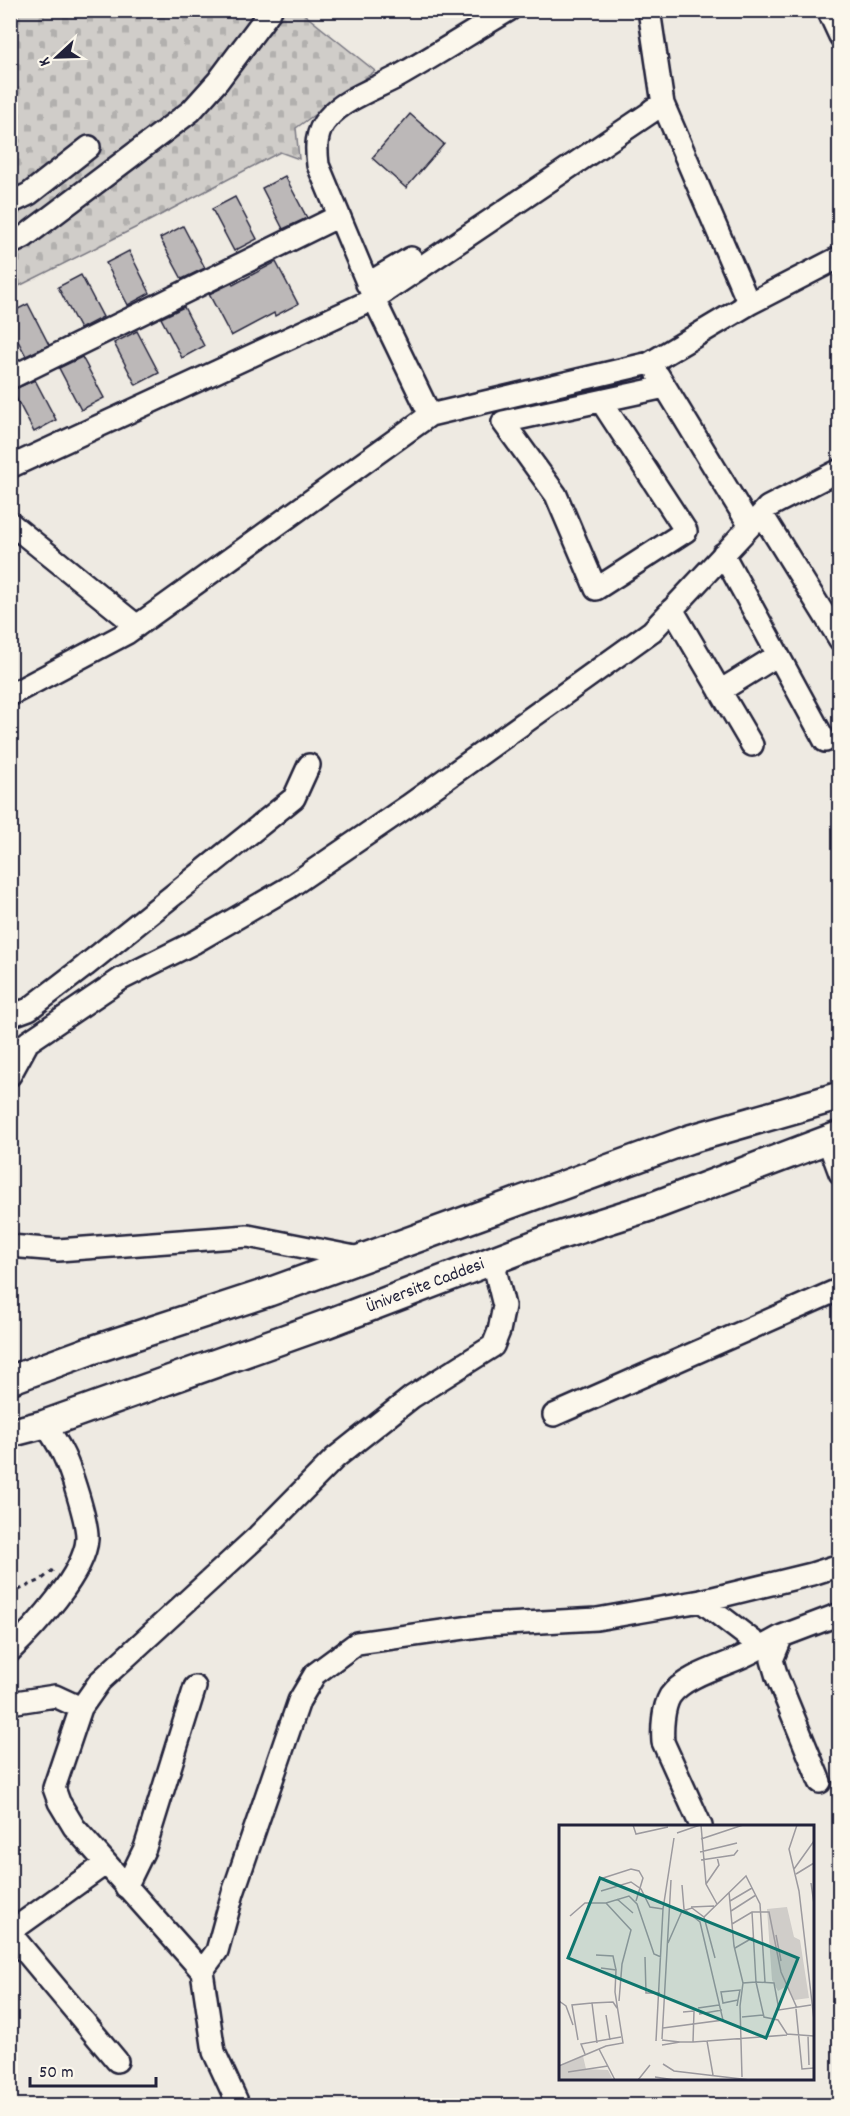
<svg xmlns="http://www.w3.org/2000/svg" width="850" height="2116" font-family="Dekko,sans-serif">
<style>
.cemetery{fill:url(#cemetery-stones);stroke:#797882;stroke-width:1.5}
.building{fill:#bcb8b8;stroke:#22223b;stroke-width:1.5}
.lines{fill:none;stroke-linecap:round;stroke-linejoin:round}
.minor-casing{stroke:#22223b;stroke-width:26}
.major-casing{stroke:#22223b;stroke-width:32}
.path{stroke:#22223b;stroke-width:3;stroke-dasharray:4.5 4.5;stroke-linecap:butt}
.minor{stroke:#fbf7ec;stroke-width:21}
.major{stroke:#fbf7ec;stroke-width:27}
.labels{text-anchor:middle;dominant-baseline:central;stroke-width:6;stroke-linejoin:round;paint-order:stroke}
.street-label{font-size:18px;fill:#22223b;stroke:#fbf7ec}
.inset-road{fill:none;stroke:#9c9a9f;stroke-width:1.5}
.view{fill:#0f766e;fill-opacity:0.15;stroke:#0f766e;stroke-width:3}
.inset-edge{fill:none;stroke:#22223b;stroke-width:3}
</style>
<defs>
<pattern id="cemetery-stones" width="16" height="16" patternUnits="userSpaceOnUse" patternTransform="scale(1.5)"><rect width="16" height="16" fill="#d0cdc9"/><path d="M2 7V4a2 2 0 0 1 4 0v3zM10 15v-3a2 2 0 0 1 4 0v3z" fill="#b2b0ae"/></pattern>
</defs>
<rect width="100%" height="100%" fill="#eeeae2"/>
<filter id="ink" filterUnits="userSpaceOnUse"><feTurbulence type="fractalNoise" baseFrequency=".0167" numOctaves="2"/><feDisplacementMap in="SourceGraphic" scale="12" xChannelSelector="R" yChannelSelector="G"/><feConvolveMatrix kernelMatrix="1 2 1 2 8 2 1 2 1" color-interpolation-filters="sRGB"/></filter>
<g filter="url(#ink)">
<path class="cemetery" d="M11 11H300L375 71 296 128 299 159 280 152 149 221 11 290Z"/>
<path class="building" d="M410 114 444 144 406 188 372 158Z
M285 176 307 218 283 229 262 188Z
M235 197 257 239 234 251 212 209Z
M183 226 205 268 182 279 160 238Z
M129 251 150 293 128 305 106 263Z
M276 262 298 304 275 316 274 313 231 336 209 294 232 283 233 285Z
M81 275 103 317 80 329 58 287Z
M28 304 49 345 26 356 10 326V313Z
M184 307 204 346 182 358 161 318Z
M137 331 159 373 136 385 114 343Z
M82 357 104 398 81 410 59 368Z
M35 380 56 420 34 432 12 390Z"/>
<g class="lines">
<defs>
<path id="minor" d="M509 10C472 32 436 55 399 76 377 88 344 99 328 118 315 132 316 148 318 165L374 299 663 104 649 10
M828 10 840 36
M652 110 663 104 749 304
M10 203 29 194 89 147
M10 244 24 237 191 111 218 81 271 10
M367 284 411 258
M658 375 750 526
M10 378 339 216
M601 401 686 531 596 589 556 495 503 422 665 387
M10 467 374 299 430 415 650 363 749 304 840 257
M762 514 840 640
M10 523 137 626
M723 554 825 741
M672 609 752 745
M720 691 778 655
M10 695 127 633 430 415
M10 1016 29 1009 85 966 294 798 309 765
M10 1075 28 1042 121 979 195 942 288 888 408 806 652 631 768 507 840 470
M827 1138 840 1173
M10 1246 58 1250 248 1236 360 1258
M554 1415 840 1289
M701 1601 761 1647
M10 1651C34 1628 85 1573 87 1539 88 1523 70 1467 62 1452 57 1442 51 1433 45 1424
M10 1703 55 1696 81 1708
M820 1782 777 1677 772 1660 782 1636 840 1614
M701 1826 663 1742C662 1729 663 1708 670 1696 684 1676 723 1666 744 1656 757 1650 769 1643 782 1636
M126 1887 145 1848 195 1687
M10 1932 105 1864
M10 1933 117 2061
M202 1971 217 1951 233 1893 299 1701 315 1674 357 1643 486 1625 597 1619 701 1601 812 1574 840 1565
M239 2106 214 2052 202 1971 74 1827 59 1802 54 1788 81 1708 100 1681 258 1536 335 1458 412 1397 493 1346 499 1331 504 1306 493 1261"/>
<g id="major">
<path d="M10 1380 89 1351 269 1292 690 1139 840 1096"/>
<path id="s1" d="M10 1433 45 1424 326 1324 549 1239 653 1206 840 1135"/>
</g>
</defs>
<use href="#minor" class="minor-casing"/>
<use href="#major" class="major-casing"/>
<path class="path" d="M10 1594 41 1580 53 1570"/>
<use href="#minor" class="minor"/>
<use href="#major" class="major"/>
</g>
</g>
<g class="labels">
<g class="street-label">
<text stroke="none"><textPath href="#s1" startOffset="441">Üniversite Caddesi</textPath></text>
</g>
</g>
<g transform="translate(559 1825)">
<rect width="255" height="255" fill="#eeeae2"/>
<path d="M24 231 27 244 49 245 53 253 0 255V242Z" fill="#d0cdc9"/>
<path d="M228 82 235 112 241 115 250 173 235 175 228 161 219 166 213 155 208 84Z" fill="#d0cdc9"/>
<path class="inset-road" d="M74 0 77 9 109 2M142 0 147 59 158 79M238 0 230 24 240 66 255 195M118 8 141 0M142 14 184 0M141 27 178 18M142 35 175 30 179 25M235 44 255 16M237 49 255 38M41 54 72 44 80 46 84 53 77 76M252 58 255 79M147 59 160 40 158 32M42 66 72 57 82 64 91 82 104 84M170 67 175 121 184 158M58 74 74 88M171 76 193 63M47 78 72 105 63 139 60 176M132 82 155 81M172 86 197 70M11 91 26 78H47L70 71 78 79 95 129 102 132M145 92 156 133M173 99 193 87H210L222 147 238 183M217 110 222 136M109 118 123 86 133 83 145 92 187 51 201 79 206 157M176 123 195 112M37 130 54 131 57 145M86 132 87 168H101M0 176 7 181 14 200M252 180 220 185 215 158 197 157 205 192 219 195 228 209 255 211M178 181 179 175 181 165 162 167 164 178 179 175M139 183 160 180M237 184 243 244 255 243M140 189 163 185M47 190 51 215M183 192 204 190M104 203 164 195 141 97 125 84 123 60M249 211 250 240M103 214 112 55M19 215 13 180 33 178M97 216 104 84 115 13M148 216 228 210M121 217H134L135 186 124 187M134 217 148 216 154 250M38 218 33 178 54 177 58 183M103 220 121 217 103 215M40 224 56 255M26 229 22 219 62 212M104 239 115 246 191 255M0 241 47 221 64 218 56 167 57 145 42 143M9 247 49 241M96 252 116 255M183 252 181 181 184 158 197 157 193 87M79 255 91 240"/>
<path class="view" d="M41 53 239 133 207 213 9 133Z"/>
<rect width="255" height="255" class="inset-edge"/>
</g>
<rect width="850" height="2116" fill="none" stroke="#fbf7ec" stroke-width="36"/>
<rect x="18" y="18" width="814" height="2080" fill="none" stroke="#22223b" stroke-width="2" filter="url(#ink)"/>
<g transform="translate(57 57) rotate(248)" stroke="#fbf7ec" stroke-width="4.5" paint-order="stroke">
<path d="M0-4.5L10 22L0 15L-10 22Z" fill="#22223b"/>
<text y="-9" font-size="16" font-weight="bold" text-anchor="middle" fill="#22223b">K</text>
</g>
<path d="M30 2077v9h126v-9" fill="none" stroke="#22223b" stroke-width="3"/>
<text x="39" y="2077" font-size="18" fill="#22223b" stroke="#fbf7ec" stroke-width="4.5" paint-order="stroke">50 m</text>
</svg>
